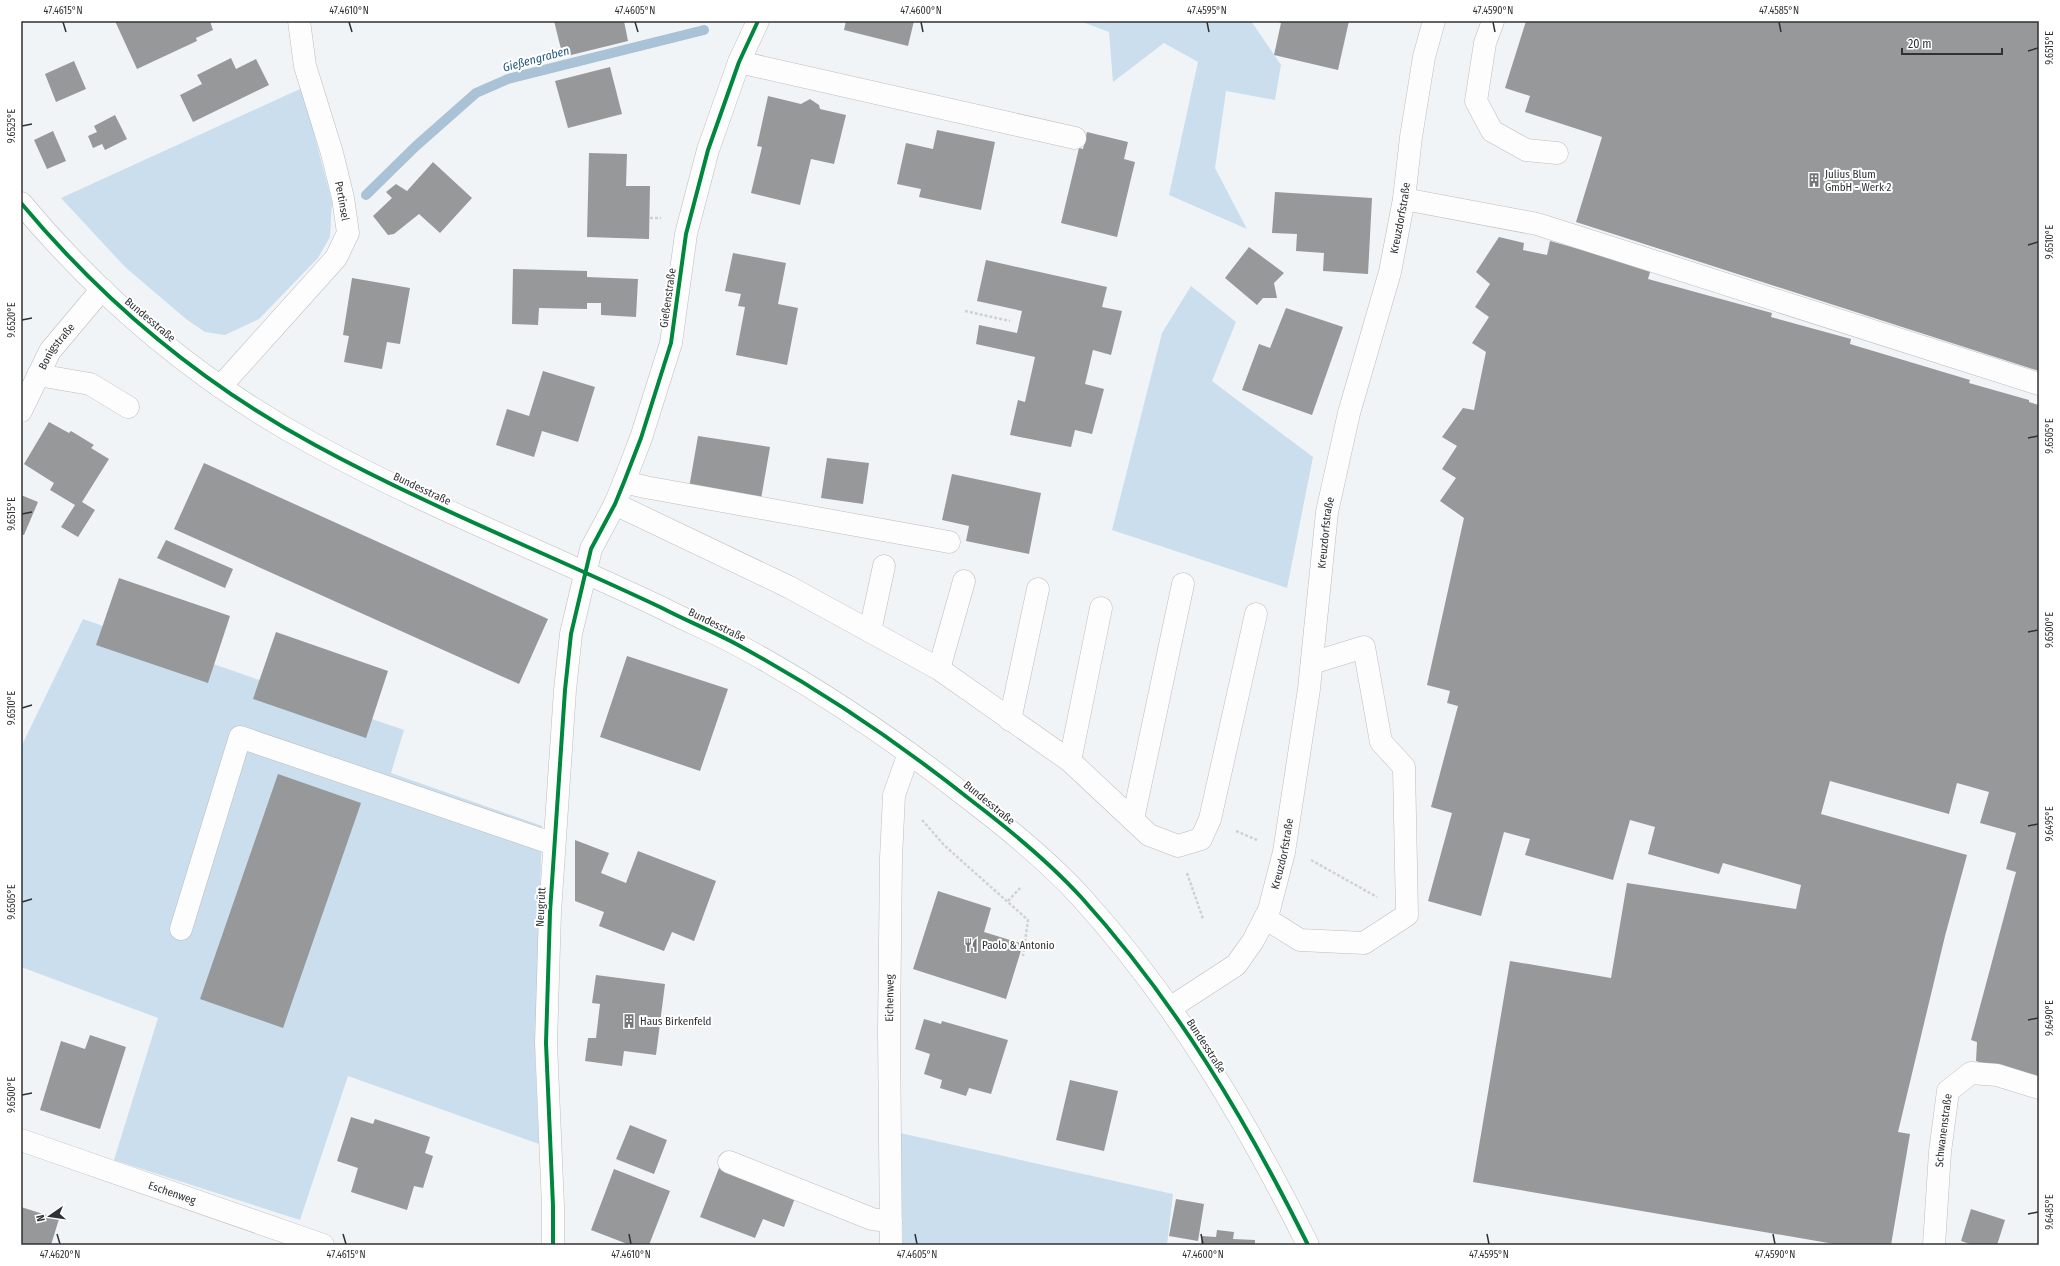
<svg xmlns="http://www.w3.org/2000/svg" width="2060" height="1266" font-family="'Fira Sans Condensed',sans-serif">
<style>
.green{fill:#cadeed}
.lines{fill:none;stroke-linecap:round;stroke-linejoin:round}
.stream{stroke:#a9c2d5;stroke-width:10}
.building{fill:#96989a}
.minor-casing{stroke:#bbbdbf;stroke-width:23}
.major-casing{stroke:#bbbdbf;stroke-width:23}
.path{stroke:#d0d1d1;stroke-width:2.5;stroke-dasharray:3 2;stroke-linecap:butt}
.minor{stroke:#fdfdfe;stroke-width:22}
.major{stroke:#fdfdfe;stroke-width:22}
.cycleway-casing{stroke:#fff;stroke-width:6}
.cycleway{stroke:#00873e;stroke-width:4}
.ticks{fill:none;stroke:#2f3133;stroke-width:1.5}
.labels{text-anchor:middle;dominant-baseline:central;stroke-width:4;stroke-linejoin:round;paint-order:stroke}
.poi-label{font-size:11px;fill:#2f3133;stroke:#fff;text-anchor:start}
.street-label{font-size:11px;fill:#2f3133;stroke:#fff}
.water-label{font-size:12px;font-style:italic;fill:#225a7e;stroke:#fff}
.neatline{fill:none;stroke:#2f3133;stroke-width:1.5}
.ticks-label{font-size:10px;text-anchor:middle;fill:#2f3133}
</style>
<rect width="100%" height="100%" fill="#f1f4f7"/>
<path class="green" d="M1080 21H1251L1281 65 1275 100 1226 91 1215 168 1247 229 1169 195 1198 62 1164 43 1113 82 1109 32Z
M302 88 332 202 330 237 318 258 259 319 225 335 205 332 186 319 125 267 61 198Z
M1191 286 1236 322 1212 381 1313 457 1287 588 1112 530 1162 333Z
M83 619 404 730 391 773 542 826 535 1058 539 1144 348 1076 300 1220 114 1160 158 1018 21 967V747Z
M900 1133 1173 1194 1167 1245H903Z"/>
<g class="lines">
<path class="stream" d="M366 195 416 146 476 93 508 79 704 30"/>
</g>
<path class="building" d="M115 21H210L213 30 196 38 197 41 137 69Z
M554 21H624L628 41 563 57Z
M846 21H914L908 46 844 30Z
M1275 21H1349L1338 70 1274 55 1281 23Z
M1526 21H2039V371L1576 222 1602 137 1525 112 1530 96 1505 88Z
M231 58 236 69 256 59 269 85 193 122 180 95 202 84 197 75Z
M74 61 86 89 56 102 45 74Z
M610 67 622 114 568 128 555 81Z
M768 96 801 104 810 99 819 105 820 109 846 115 834 164 811 159 800 205 751 193 762 147 757 146Z
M115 115 127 139 105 150 102 144 93 148 88 136 97 132 94 126Z
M937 130 995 142 981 210 919 197 921 189 897 184 906 143 933 149Z
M53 131 66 161 47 169 34 140Z
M1087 132 1128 142 1124 159 1135 162 1117 237 1061 223 1079 148 1083 149Z
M589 153 627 154 626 186H650L649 239 587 237Z
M433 162 472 198 440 233 419 214 394 234 388 235 373 216 392 198 386 192 396 184 407 191Z
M1275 192 1372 198 1368 274 1323 271 1324 253 1296 251 1297 234 1272 233Z
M1499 237 1524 243 1523 250 1547 255 1550 241 1651 269 1648 279 1772 313 1771 317 1851 339 1850 344 1970 380 1969 383 2029 400V402L2039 405V1081L1976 1061 1977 1042 1971 1040 2016 872 2006 869 2016 833 1980 823 1989 792 1957 783 1949 814 1830 781 1821 814 1967 855 1945 936 1898 1132 1910 1134 1891 1245H1840L1473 1182 1510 961 1611 978 1627 883 1796 909 1801 885 1723 863 1719 874 1648 854 1655 827 1630 820 1613 880 1525 855 1530 839 1504 832 1481 916 1428 901 1452 813 1431 807 1458 706 1447 703 1450 691 1427 685 1464 518 1440 501 1456 478 1442 469 1457 446 1442 437 1463 408 1474 410 1486 352 1472 343 1489 317 1475 307 1490 284 1476 272Z
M1249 247 1284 273 1274 283 1277 298H1263L1257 305 1225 278Z
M733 253 786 263 778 304 798 308 787 365 736 355 745 307 738 306 741 294 725 291Z
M986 260 1107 287 1102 307 1122 311 1111 355 1093 350 1085 384 1104 389 1092 434 1075 430 1071 447 1010 435 1018 400 1025 402 1035 357 976 344 979 325 1017 333 1022 311 977 301Z
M513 269 587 271V277L638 279 636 317 601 315V303H587V309L539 308 538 325 512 324Z
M352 278 410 288 400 344 387 342 382 369 344 362 349 336 343 335Z
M1286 308 1343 327 1312 415 1242 390 1259 344 1270 348Z
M543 371 595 387 578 442 542 431 534 457 496 445 507 409 529 416Z
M49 422 69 433 71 431 94 445 91 448 109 459 82 502 95 510 78 537 61 527 75 505 50 490 54 483 24 464Z
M698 436 770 447 761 499 689 488Z
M827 458 869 463 863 504 821 498Z
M204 463 548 619 519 684 174 529Z
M952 474 1041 493 1029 554 966 541 969 526 942 520Z
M21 495 38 502 24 535 21 534Z
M166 540 233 569 225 588 157 558Z
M119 578 230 616 208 683 96 645Z
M276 632 388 671 366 738 253 699Z
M627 656 728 689 700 771 600 737Z
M278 774 361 803 283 1028 200 999Z
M575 840 609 853 601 873 626 883 638 851 716 881 694 941 672 932 664 951 599 926 604 912 575 901Z
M938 891 991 908 984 932 1023 944 1006 999 913 969Z
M596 975 665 984 656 1055 624 1051 622 1066 585 1061 588 1038H596L600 1004 592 1003Z
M924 1019 941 1024 942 1021 1008 1040 991 1094 969 1088 966 1096 940 1088 942 1080 924 1074 930 1054 915 1049Z
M90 1035 126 1047 100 1129 40 1110 61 1041 85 1049Z
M1070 1080 1118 1091 1104 1151 1056 1140Z
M351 1117 373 1124 375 1119 430 1137 425 1153 433 1156 423 1188 414 1186 407 1210 351 1192 358 1168 337 1161Z
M630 1125 667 1140 654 1174 616 1159Z
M719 1168 795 1198 784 1227 763 1219 755 1238 700 1217Z
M614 1169 670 1191 649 1245H630L591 1230Z
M1176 1199 1204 1204 1198 1241 1169 1236Z
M21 1207 59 1219 51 1245H21Z
M1971 1209 2005 1220 1997 1245H1973L1961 1241Z
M1217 1230 1234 1232 1233 1239 1255 1240V1245H1201V1236L1216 1237Z"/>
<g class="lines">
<defs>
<g id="minor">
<path d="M1493 21 1485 43 1476 101 1492 131 1526 150 1557 153"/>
<path d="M739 62 1075 138"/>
<path d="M1404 199 1537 224 2039 384"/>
<path d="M38 375 90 384 128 407"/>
<path d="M220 387 336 258 348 233 343 198 332 153 305 66 299 21"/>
<path id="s1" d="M21 411 50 351 102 289"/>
<path d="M624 482 645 487 949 542"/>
<path d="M615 504 789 587 939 669 1070 761 1149 835 1178 846 1201 839 1210 819 1256 614"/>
<path d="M870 631 884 566"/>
<path d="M939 669 964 581"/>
<path d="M1010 720 1038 589"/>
<path d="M1070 761 1101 608"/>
<path d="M1133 819 1183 584"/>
<path d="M1265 918 1300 940 1364 943 1407 915 1404 767 1381 742 1364 647 1312 663"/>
<path d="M181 929 240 737 554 844"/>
<path id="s2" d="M1170 1008 1236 965 1253 941 1269 910 1284 852 1309 689 1327 512 1349 413 1390 272 1404 199 1411 137 1424 57 1434 21"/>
<path id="s3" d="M21 1140 323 1245"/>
<path d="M729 1162 872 1219 891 1222"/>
<path d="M553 1245V1206L546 1043 550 912 565 690 571 634 591 549 615 504 624 482 641 438 671 343 686 234 708 150 739 62 758 21"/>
<path id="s4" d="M891 1245 889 1031 891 858 894 795 909 753"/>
<path id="s5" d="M1934 1245 1940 1152 1948 1091 1971 1073 1997 1075 2039 1088"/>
</g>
<path id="major" d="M21 203C103 301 202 384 315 445 427 506 546 553 662 608 687 621 714 632 738 645 821 690 899 743 972 801 1010 830 1048 861 1081 897 1176 1002 1245 1118 1308 1245"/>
</defs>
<use href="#minor" class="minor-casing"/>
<use href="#major" class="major-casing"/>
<path class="path" d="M650 218H661
M965 311 1010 321
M922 820 945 846 1028 920 1023 956
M1236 831 1257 840
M1311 860 1377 897
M1187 873 1203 919
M1008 901 1021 887"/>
<use href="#minor" class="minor"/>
<use href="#major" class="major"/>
<defs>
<path id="cycleway" d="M21 203C103 301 202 384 315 445 427 506 546 553 662 608 687 621 714 632 738 645 821 690 899 743 972 801 1010 830 1048 861 1081 897 1176 1002 1245 1118 1308 1245
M553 1245V1206L546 1043 550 912 565 690 571 634 591 549 615 504 624 482 641 438 671 343 686 234 708 150 739 62 758 21"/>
</defs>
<use href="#cycleway" class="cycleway-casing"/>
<use href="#cycleway" class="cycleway"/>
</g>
<path class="ticks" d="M63 22 66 32M349 22 352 32M635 22 638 32M921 22 923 32M1207 22 1209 32M1493 22 1495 32M1779 22 1781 32M2028 51 2038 48M22 126 32 124M2028 245 2038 242M22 320 32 318M2028 438 2038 436M22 514 32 512M2028 632 2038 630M22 708 32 705M2028 826 2038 824M22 902 32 899M2028 1020 2038 1018M22 1095 32 1093M2028 1214 2038 1212M57 1234 60 1244M343 1234 346 1244M629 1234 631 1244M915 1234 917 1244M1201 1234 1203 1244M1487 1234 1489 1244M1773 1234 1775 1244"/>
<defs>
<symbol id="building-bare" viewBox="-9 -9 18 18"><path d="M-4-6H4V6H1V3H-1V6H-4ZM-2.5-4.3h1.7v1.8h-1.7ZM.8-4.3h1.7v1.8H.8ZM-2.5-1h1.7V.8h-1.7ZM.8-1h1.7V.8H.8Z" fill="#737578" stroke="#fff" stroke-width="2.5" paint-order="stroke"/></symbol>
<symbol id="restaurant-bare" viewBox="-9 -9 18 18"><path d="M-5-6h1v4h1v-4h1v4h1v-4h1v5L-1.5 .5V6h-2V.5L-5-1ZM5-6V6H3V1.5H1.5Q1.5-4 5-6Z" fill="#737578" stroke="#fff" stroke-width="2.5" paint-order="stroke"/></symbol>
</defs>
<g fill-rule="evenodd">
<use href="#building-bare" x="1804" y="170" width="20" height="20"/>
<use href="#restaurant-bare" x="961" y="935" width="20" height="20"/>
<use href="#building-bare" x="619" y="1011" width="20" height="20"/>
</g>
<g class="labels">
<g class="poi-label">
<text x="1825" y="174">Julius Blum<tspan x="1825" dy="13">GmbH - Werk 2</tspan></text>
<text x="982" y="945">Paolo &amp; Antonio</text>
<text x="640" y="1021">Haus Birkenfeld</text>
</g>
<g class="street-label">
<text transform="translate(342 201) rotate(80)">Pertinsel</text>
<text stroke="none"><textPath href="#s2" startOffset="849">Kreuzdorfstraße</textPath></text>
<text transform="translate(668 298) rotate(-82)">Gießenstraße</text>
<text transform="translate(150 320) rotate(40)">Bundesstraße</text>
<text stroke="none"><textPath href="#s1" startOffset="74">Bonigstraße</textPath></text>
<text transform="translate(422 489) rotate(25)">Bundesstraße</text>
<text stroke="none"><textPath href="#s2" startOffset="525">Kreuzdorfstraße</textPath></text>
<text transform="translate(717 625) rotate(26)">Bundesstraße</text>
<text transform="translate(989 803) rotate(39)">Bundesstraße</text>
<text stroke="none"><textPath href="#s2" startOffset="201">Kreuzdorfstraße</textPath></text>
<text transform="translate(541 907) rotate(-87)">Neugrütt</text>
<text stroke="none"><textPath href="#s4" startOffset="247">Eichenweg</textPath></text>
<text transform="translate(1206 1046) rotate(57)">Bundesstraße</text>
<text stroke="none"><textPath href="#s5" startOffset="115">Schwanenstraße</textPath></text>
<text stroke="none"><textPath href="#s3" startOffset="160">Eschenweg</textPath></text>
</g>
<g class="water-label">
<text transform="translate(536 59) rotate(-15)">Gießengraben</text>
</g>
</g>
<rect width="2060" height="1266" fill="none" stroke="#ffffff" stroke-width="44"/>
<g transform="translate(50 1216) rotate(257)" stroke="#ffffff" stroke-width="3" paint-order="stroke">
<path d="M0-3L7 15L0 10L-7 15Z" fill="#2f3133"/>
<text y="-6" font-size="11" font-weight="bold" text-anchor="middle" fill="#2f3133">N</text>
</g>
<path d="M1902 48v6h100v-6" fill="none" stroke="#2f3133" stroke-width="2"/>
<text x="1908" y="48" font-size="12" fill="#2f3133" stroke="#ffffff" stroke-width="3" paint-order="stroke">20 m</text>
<rect x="22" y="22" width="2016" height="1222" class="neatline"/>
<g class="ticks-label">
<text x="63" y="14">47.4615°N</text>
<text x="349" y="14">47.4610°N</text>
<text x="635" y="14">47.4605°N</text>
<text x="921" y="14">47.4600°N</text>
<text x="1207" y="14">47.4595°N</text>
<text x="1493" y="14">47.4590°N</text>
<text x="1779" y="14">47.4585°N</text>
<text transform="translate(2049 48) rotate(-90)" y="4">9.6515°E</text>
<text transform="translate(11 126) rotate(-90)" y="4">9.6525°E</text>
<text transform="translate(2049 242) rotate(-90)" y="4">9.6510°E</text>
<text transform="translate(11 320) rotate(-90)" y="4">9.6520°E</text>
<text transform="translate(2049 436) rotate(-90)" y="4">9.6505°E</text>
<text transform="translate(11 514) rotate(-90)" y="4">9.6515°E</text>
<text transform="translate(2049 630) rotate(-90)" y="4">9.6500°E</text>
<text transform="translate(11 708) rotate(-90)" y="4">9.6510°E</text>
<text transform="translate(2049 824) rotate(-90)" y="4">9.6495°E</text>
<text transform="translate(11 902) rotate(-90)" y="4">9.6505°E</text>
<text transform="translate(2049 1018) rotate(-90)" y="4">9.6490°E</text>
<text transform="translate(11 1095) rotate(-90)" y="4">9.6500°E</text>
<text transform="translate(2049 1212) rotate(-90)" y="4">9.6485°E</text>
<text x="60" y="1258">47.4620°N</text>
<text x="346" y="1258">47.4615°N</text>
<text x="631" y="1258">47.4610°N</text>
<text x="917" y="1258">47.4605°N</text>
<text x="1203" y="1258">47.4600°N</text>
<text x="1489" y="1258">47.4595°N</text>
<text x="1775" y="1258">47.4590°N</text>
</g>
</svg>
